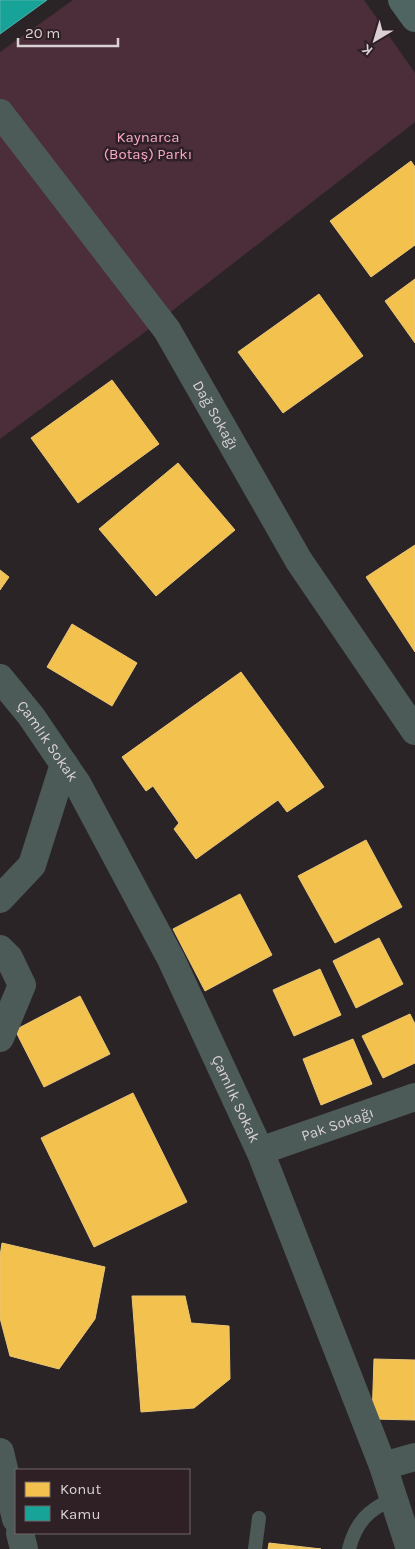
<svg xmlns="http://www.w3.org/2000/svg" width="415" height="1549" font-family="Karla,sans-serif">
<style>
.green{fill:#4b2e3a}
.homes{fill:#f2c14e;stroke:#ebc676}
.public{fill:#17a398;stroke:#52b1aa}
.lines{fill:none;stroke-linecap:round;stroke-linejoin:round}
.lane{stroke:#4c5a58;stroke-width:14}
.street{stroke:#4c5a58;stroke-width:28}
.primary{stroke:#4e6561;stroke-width:28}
.labels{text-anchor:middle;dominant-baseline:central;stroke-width:5;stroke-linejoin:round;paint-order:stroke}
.park-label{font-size:15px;fill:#fba9c9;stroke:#2e2025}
.street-label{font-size:15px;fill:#dbd1d4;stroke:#2e2025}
</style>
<rect width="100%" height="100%" fill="#2a2426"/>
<path class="green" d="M73 0H364L415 73V122L141 335 0 439V52Z"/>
<path class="homes" d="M411 161 415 167V245L371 277 330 221Z
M415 279V343L385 301Z
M319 294 363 356 283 413 238 352Z
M112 380 159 444 78 503 31 438Z
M178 463 235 530 156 596 99 529Z
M415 545V652L366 577Z
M0 570 9 577 0 590Z
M72 624 137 663 112 706 47 667Z
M241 672 324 787 287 812 278 800 196 859 174 829 179 823 153 786 146 791 122 757Z
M366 840 402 907 335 943 298 876Z
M240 894 272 955 205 991 173 929Z
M379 938 403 984 356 1008 333 961Z
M320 969 341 1015 294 1036 273 990Z
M80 996 110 1054 44 1087 15 1030Z
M410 1014 415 1024V1063L383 1078 362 1036Z
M353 1039 372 1084 321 1105 303 1059Z
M133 1093 187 1202 94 1247 41 1138Z
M2 1243 105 1267 95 1319 59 1369 10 1356 0 1318V1256Z
M132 1296H185L191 1323 229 1326 230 1379 194 1408 141 1412Z
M374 1359 415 1360V1420L372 1419Z
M269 1543 321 1549H268Z"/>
<path class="public" d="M0 0H47L0 34Z"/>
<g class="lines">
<path class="lane" d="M255 1549 259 1518
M349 1549C356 1522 368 1510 394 1498"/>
<g class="street">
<path id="s1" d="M0 113 167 330 299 561 415 731"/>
<path id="s2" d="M0 678 31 716 78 785 171 959 260 1151 383 1466 410 1549"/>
<path d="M0 899 32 865 64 764"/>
<path d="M0 949 9 958 22 985 0 1038"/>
<path id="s3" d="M260 1151 415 1097"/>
<path d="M0 1452 16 1519"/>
<path d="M383 1466 415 1457"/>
<path d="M20 1533 24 1549"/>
</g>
<path class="primary" d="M402 0 415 18"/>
</g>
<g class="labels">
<g class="park-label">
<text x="148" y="137">Kaynarca<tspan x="148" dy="17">(Botaş) Parkı</tspan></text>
</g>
<g class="street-label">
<text stroke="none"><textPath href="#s1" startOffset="372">Dağ Sokağı</textPath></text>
<text stroke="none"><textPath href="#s2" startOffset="79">Çamlık Sokak</textPath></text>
<text stroke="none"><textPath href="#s2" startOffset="484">Çamlık Sokak</textPath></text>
<text stroke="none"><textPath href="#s3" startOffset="82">Pak Sokağı</textPath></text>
</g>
</g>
<rect x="15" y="1469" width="175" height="65" fill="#2e2025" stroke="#73676b"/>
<rect x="25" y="1482" width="25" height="15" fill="#f2c14e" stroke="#73676b"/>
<text x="60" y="1494" font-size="15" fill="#dbd1d4">Konut</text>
<rect x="25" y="1506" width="25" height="15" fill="#17a398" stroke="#73676b"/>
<text x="60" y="1519" font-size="15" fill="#dbd1d4">Kamu</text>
<g transform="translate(375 40) rotate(218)" stroke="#2e2025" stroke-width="4" paint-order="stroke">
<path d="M0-4L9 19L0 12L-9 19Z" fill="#dbd1d4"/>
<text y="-8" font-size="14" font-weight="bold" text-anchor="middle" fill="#dbd1d4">K</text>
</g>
<path d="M18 38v8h100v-8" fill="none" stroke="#dbd1d4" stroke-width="2.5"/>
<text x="25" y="38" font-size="15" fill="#dbd1d4" stroke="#2e2025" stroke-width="4" paint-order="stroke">20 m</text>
</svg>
